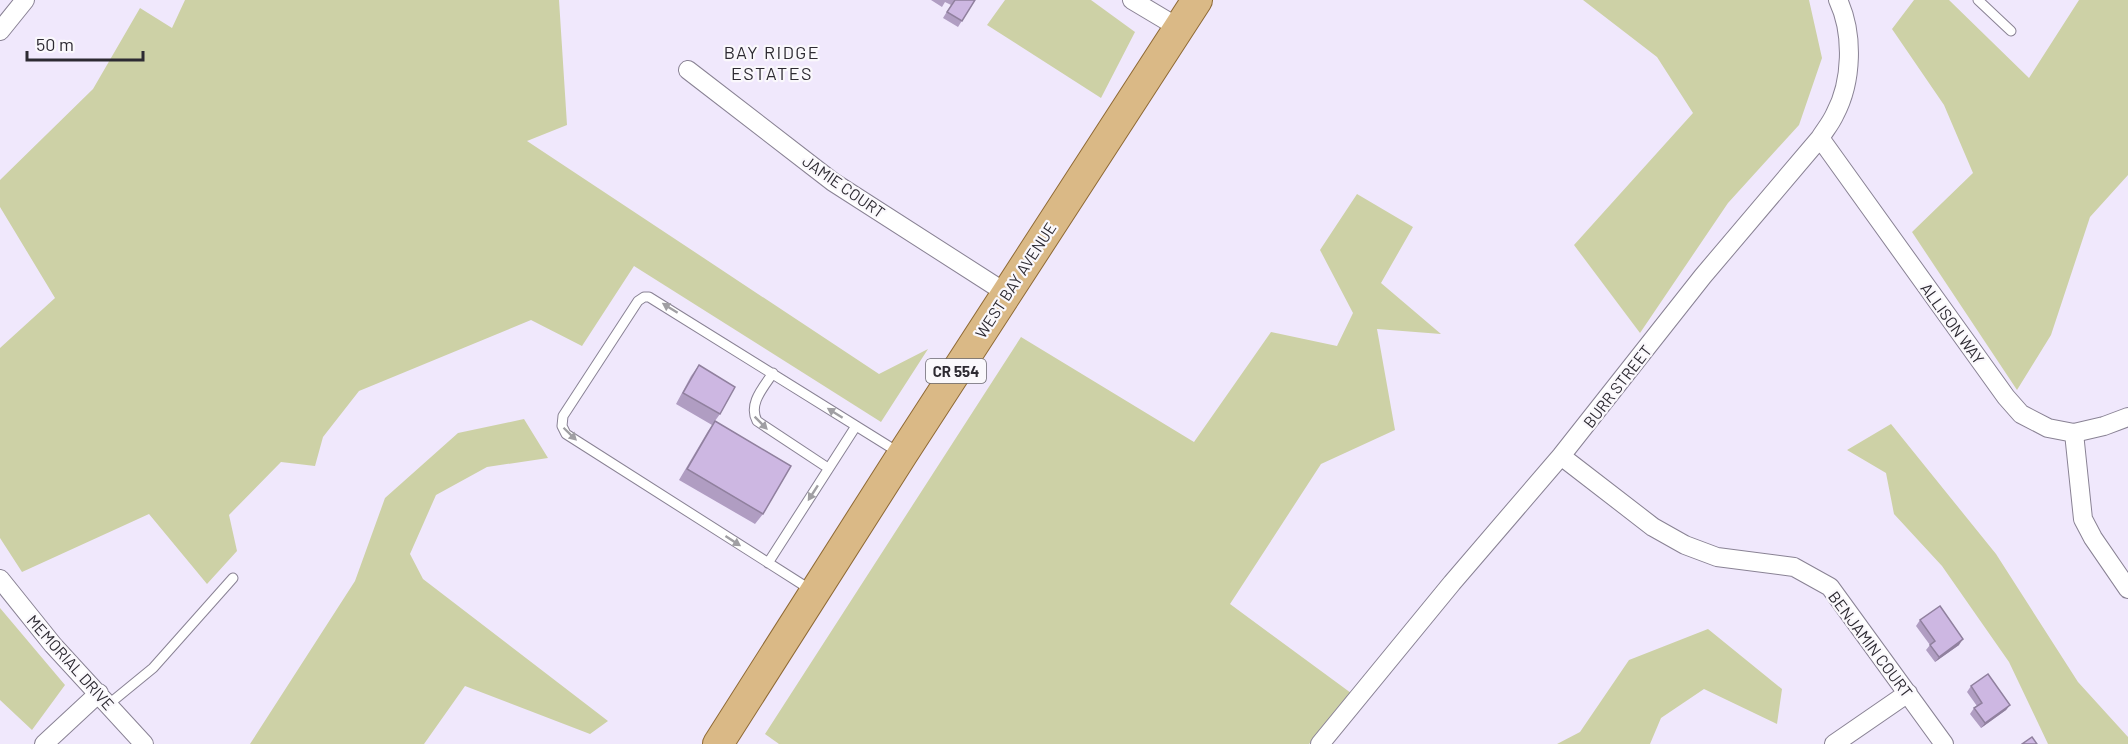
<svg xmlns="http://www.w3.org/2000/svg" width="2128" height="744" font-family="Barlow,sans-serif">
<style>
.green{fill:#cdd1a6}
.lines{fill:none;stroke-linecap:round;stroke-linejoin:round}
.lane-casing{stroke:#898294;stroke-width:11}
.street-casing{stroke:#898294;stroke-width:20}
.primary-casing{stroke:#8e6934;stroke-width:32}
.lane{stroke:#fff;stroke-width:9}
.street{stroke:#fff;stroke-width:18}
.primary{stroke:#dab986;stroke-width:30}
.wall{fill:#b09dc2}
.shaded-wall{fill:#90809e}
.building{fill:#cdb7e2;stroke:#90809e;stroke-width:1.5}
.oneway{fill:#a09fa3}
.labels{text-anchor:middle;dominant-baseline:central;stroke-width:4.5;stroke-linejoin:round;paint-order:stroke}
.shield{fill:#faf8fc;stroke:#6a686f;stroke-width:1.5}
.shield-label{font-size:15px;font-weight:bold;fill:#2d2a32}
.street-label{font-size:16px;fill:#2d2a32;stroke:#faf8fc}
.neighbourhood-label{font-size:18px;letter-spacing:1.5px;fill:#2d2a32;stroke:#faf8fc}
</style>
<rect width="100%" height="100%" fill="#f0e8fc"/>
<path class="green" d="M185 0H559L567 125 527 141 879 374 928 349 881 422 634 266 582 346 531 320 359 391 323 437 315 466 281 462 229 515 237 551 207 584 149 514 22 572 0 538V348L55 298 0 207V180L93 89 140 8 172 28Z
M1005 0H1091L1135 32 1101 98 987 25Z
M1583 0H1809L1822 58 1799 125 1728 203 1640 333 1574 245 1693 113 1657 57Z
M1914 0H1949L2029 78 2079 0H2128V175L2090 217 2051 335 2017 390 1912 232 1973 173 1944 105 1892 29Z
M1357 194 1413 227 1381 283 1441 334 1377 329 1395 430 1321 464 1230 604 1351 693 1309 744H779L765 734 1021 337 1194 442 1271 332 1337 346 1353 313 1320 250Z
M524 419 548 458 487 467 436 495 410 554 423 579 608 721 590 734 465 686 424 744H250L355 581 385 498 458 433Z
M1891 424 1996 554 2078 682 2128 737V744H2048L2009 662 1942 566 1894 514 1886 473 1847 450Z
M0 608 65 685 32 730 0 700Z
M1708 629 1782 689 1777 724 1704 689 1661 718 1650 744H1557L1580 732 1629 660Z"/>
<g class="lines">
<defs>
<path id="lane" d="M1978 0 2011 31
M773 373C763 388 748 404 757 421L828 468
M768 563 856 426
M811 590 566 434 562 426 563 416 638 301 644 297H649L898 452
M109 704 153 668 233 578"/>
<path id="street" d="M1132 0 1179 28
M0 31 25 0
M688 70 833 182 1006 293
M1820 138 2006 397 2021 414 2048 428 2074 433 2104 426 2128 417
M2074 433 2083 519 2093 538 2128 589
M1561 456 1653 527 1685 545 1717 557 1794 567 1830 587 1944 744
M0 579 53 645 144 744
M44 744 99 693
M1320 744 1452 583 1561 456 1703 276 1820 138C1825 130 1831 123 1835 114 1852 82 1854 34 1838 0
M1834 744 1908 693"/>
<path id="primary" d="M718 744 902 455 1197 0"/>
</defs>
<use href="#lane" class="lane-casing"/>
<use href="#street" class="street-casing"/>
<use href="#primary" class="primary-casing"/>
<use href="#lane" class="lane"/>
<use href="#street" class="street"/>
<use href="#primary" class="primary"/>
</g>
<path class="wall" d="M931 0H975L958 27 943 18 951 5 945 2 942 7Z
M699 365 720 414 712 425 676 404 691 376Z
M715 421 763 514 755 524 679 480 708 431Z
M1920 620 1959 645 1935 662 1926 650 1930 645 1916 626Z
M1971 686 2010 705 2006 710 1981 728 1970 714 1974 708 1977 706 1967 692Z"/>
<path class="shaded-wall" d="M1963 639 1959 645 1935 662 1939 657Z
M2010 705 2006 710 1981 728 1985 723Z"/>
<path class="building" d="M955 0H975L962 21 947 12Z
M699 365 735 387 720 414 683 393Z
M715 421 791 466 763 514 687 469Z
M1940 606 1963 639 1939 657 1930 645 1935 641 1920 620Z
M1988 674 2010 705 1985 723 1974 708 1982 703 1971 686Z
M2032 737 2037 744H2022Z"/>
<defs><path id="oneway-solid" d="M-6-.8H1V-3.2L6.5 0L1 3.2V.8H-6Z" transform="scale(1.5)"/></defs>
<g class="oneway">
<use href="#oneway-solid" transform="translate(670 308) rotate(-148)"/>
<use href="#oneway-solid" transform="translate(835 413) rotate(-148)"/>
<use href="#oneway-solid" transform="translate(761 423) rotate(45)"/>
<use href="#oneway-solid" transform="translate(570 434) rotate(44)"/>
<use href="#oneway-solid" transform="translate(813 493) rotate(123)"/>
<use href="#oneway-solid" transform="translate(733 541) rotate(33)"/>
</g>
<g class="labels">
<rect class="shield" x="926" y="359" width="60" height="24" rx="4.5"/>
<g class="shield-label">
<text x="956" y="371">CR 554</text>
</g>
<g class="street-label">
<text transform="translate(844 186) rotate(35)">JAMIE COURT</text>
<text transform="translate(1015 280) rotate(-57)">WEST BAY AVENUE</text>
<text transform="translate(1953 323) rotate(54)">ALLISON WAY</text>
<text transform="translate(1617 386) rotate(-52)">BURR STREET</text>
<text transform="translate(1871 644) rotate(53)">BENJAMIN COURT</text>
<text transform="translate(71 662) rotate(48)">MEMORIAL DRIVE</text>
</g>
<g class="neighbourhood-label">
<text x="772" y="52">BAY RIDGE<tspan x="772" dy="21">ESTATES</tspan></text>
</g>
</g>
<path d="M27 51v9h116v-9" fill="none" stroke="#2d2a32" stroke-width="3"/>
<text x="36" y="51" font-size="18" fill="#2d2a32" stroke="#faf8fc" stroke-width="4.5" paint-order="stroke">50 m</text>
</svg>
